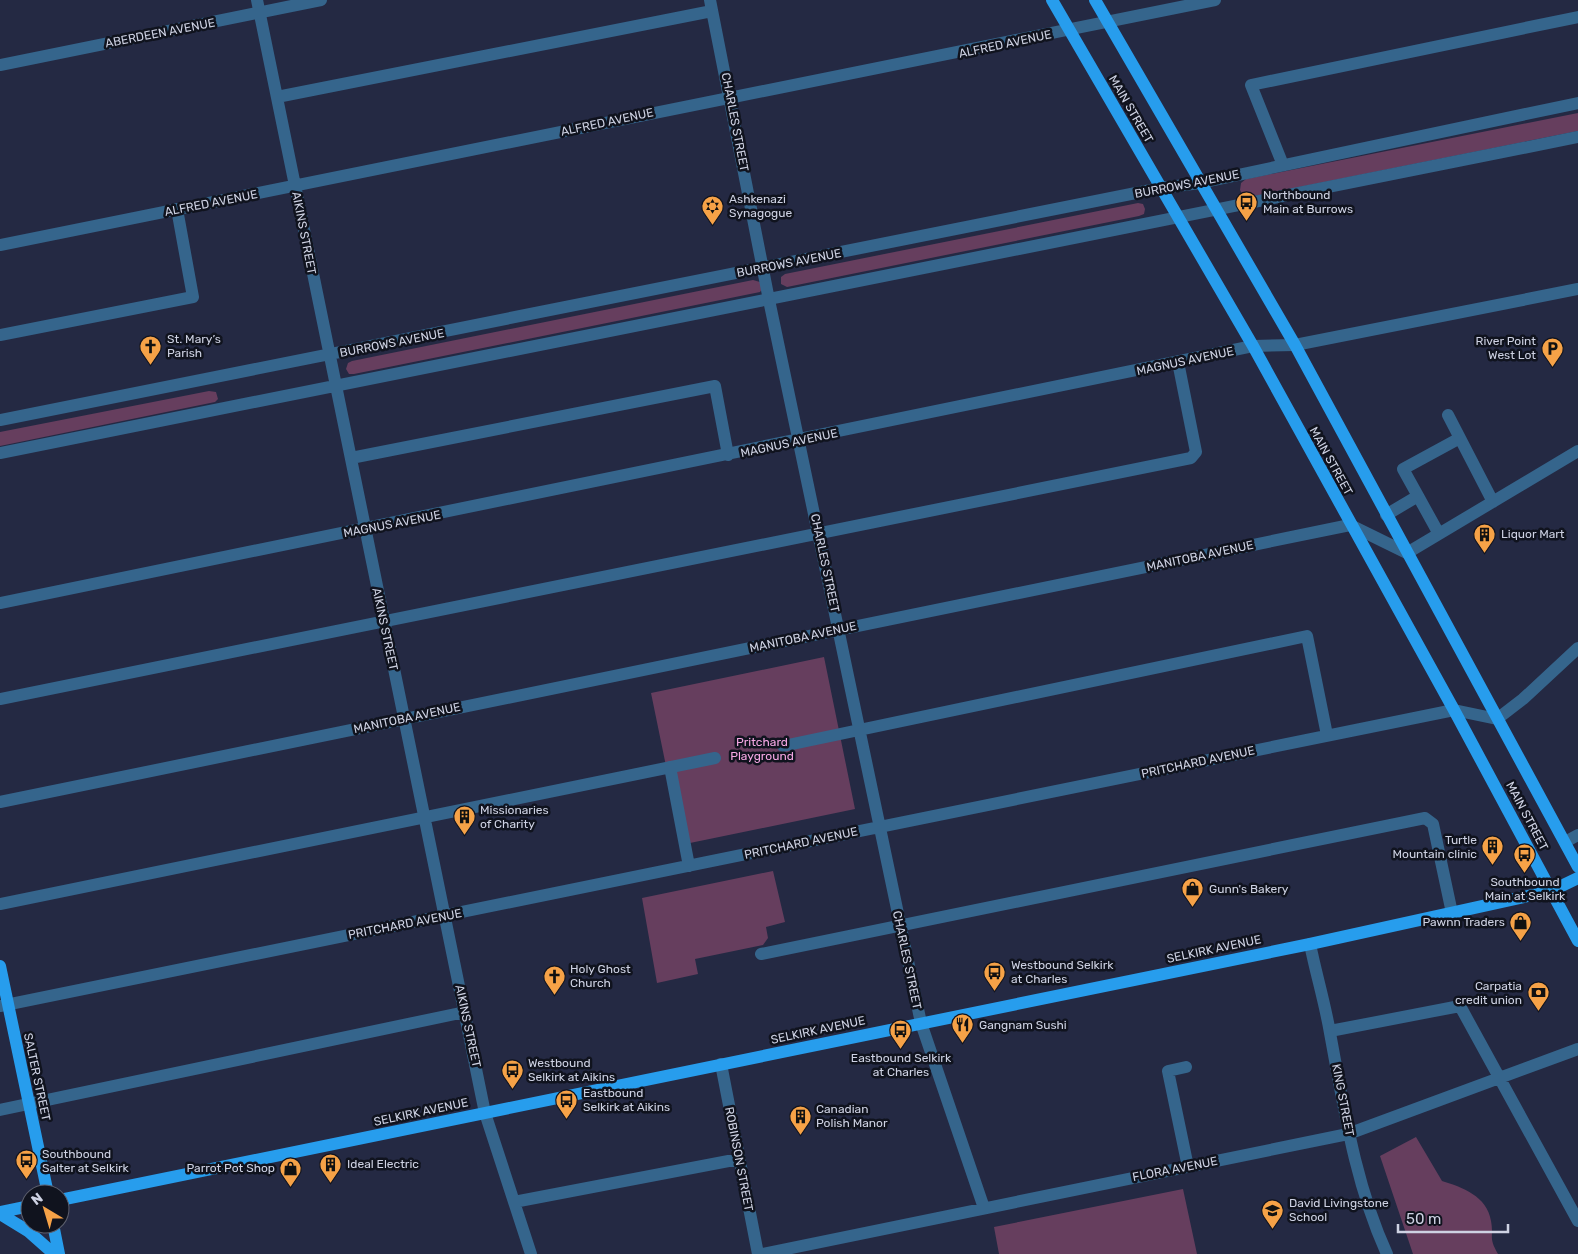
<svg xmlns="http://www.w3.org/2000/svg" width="1578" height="1254" font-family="Rubik,sans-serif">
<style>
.green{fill:#663e5e}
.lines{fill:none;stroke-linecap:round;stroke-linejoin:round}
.minor{stroke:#35658c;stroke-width:12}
.major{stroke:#279ded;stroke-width:12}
.labels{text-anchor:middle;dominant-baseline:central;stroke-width:5;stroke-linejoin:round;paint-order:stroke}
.street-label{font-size:12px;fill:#ced2e3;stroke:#10131e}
.poi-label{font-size:12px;fill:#ced2e3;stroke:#10131e;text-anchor:start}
.park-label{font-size:12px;fill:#f6a7e4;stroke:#10131e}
</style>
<rect width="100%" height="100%" fill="#242943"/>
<path class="green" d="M1578 113V131L1250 197 1243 196 1240 190 1241 183 1246 179Z
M1138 203 1143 204 1145 209 1144 214 1139 216 787 287 781 284V277L785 274Z
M753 280 760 282 762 289 760 292 354 374H349L346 369 348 363 352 361Z
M209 391 216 392 218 399 215 402 0 446V432Z
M824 657 855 809 690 843 666 766 651 693Z
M773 871 785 922 766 927 768 938 763 945 695 959 698 974 657 983 642 898Z
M1416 1137 1442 1181C1462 1187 1487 1196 1491 1221 1494 1237 1488 1237 1498 1254H1413L1380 1156Z
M1183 1189 1197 1254H999L994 1227Z"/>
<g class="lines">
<path class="minor" d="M257 0 485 1113 531 1254
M710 0 769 300 921 1023 984 1208
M0 65 321 0
M277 97 712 11
M1283 165 1251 85 1578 17
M0 245C405 164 810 83 1215 0
M0 335 193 297 177 209
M1448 415 1493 502
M0 420 1161 188 1200 183 1578 103
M0 453 1578 137
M351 458 715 386 728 455
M1418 496 1403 469 1460 438
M1386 515 1418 496 1439 534
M0 603 1253 346 1295 345 1578 289
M0 699 1191 458 1196 452 1178 362
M783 746 1307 636 1327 735
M670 767 689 866
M0 802 1350 525 1407 553 1578 451
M1565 842 1578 835
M0 904 715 758
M1310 944C1316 974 1325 1003 1330 1033 1344 1108 1355 1184 1387 1254
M761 954 1425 818 1433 824 1452 913
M0 1006 1454 710 1497 719 1523 699 1578 648
M1330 1031 1460 1006 1578 1221
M721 1064 758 1254
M1186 1067 1168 1071 1188 1167
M0 1110 465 1012
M514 1202 739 1159
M762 1254 1348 1134 1578 1049"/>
<path class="major" d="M1052 0 1253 346 1454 710 1578 941
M1095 0 1295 345 1578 867
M0 966 48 1194
M60 1200 1310 944 1551 891 1578 878
M0 1212 30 1206
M0 1214 28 1231 54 1254
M53 1224 59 1254"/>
</g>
<defs>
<symbol id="bus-pin" viewBox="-11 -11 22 30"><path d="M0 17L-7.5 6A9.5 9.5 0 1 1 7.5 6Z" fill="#f6a247" stroke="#10131e"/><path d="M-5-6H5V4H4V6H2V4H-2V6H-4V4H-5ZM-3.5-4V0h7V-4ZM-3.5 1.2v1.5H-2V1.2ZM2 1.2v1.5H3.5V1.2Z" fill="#111"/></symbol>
<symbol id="synagogue-pin" viewBox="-11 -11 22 30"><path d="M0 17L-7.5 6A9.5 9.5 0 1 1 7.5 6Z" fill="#f6a247" stroke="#10131e"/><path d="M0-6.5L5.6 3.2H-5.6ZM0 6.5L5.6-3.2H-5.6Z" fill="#111"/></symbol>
<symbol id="church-pin" viewBox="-11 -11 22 30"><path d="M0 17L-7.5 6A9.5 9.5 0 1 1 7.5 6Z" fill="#f6a247" stroke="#10131e"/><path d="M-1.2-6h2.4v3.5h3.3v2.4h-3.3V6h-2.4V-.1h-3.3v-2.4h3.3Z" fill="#111"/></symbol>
<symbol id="parking-pin" viewBox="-11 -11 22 30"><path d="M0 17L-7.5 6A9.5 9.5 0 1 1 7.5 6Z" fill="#f6a247" stroke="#10131e"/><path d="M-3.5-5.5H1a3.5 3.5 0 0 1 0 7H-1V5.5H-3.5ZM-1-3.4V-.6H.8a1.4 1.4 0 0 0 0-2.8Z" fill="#111"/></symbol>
<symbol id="building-pin" viewBox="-11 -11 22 30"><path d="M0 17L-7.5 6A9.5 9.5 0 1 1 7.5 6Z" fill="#f6a247" stroke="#10131e"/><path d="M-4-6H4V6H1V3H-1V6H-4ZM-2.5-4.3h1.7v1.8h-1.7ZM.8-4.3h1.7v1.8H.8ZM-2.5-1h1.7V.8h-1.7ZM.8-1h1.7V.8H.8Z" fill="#111"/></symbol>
<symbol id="shop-pin" viewBox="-11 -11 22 30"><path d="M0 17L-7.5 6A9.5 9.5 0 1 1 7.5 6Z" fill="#f6a247" stroke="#10131e"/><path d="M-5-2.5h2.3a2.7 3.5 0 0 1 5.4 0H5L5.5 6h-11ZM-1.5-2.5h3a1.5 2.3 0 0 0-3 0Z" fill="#111"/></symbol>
<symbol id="bank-pin" viewBox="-11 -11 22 30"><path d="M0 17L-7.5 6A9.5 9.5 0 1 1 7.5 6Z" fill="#f6a247" stroke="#10131e"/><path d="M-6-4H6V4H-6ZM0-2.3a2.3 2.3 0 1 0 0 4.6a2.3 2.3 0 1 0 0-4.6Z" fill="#111"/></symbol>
<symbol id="restaurant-pin" viewBox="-11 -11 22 30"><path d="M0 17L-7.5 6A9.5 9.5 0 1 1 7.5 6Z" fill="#f6a247" stroke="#10131e"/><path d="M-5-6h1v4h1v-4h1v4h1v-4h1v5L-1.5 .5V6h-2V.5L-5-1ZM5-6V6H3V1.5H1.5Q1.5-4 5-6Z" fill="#111"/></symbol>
<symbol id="school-pin" viewBox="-11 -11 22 30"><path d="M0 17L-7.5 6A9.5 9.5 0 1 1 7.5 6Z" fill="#f6a247" stroke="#10131e"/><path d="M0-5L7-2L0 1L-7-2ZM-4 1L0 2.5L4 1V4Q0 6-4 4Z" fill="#111"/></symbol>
</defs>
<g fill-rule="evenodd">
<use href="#bus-pin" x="1234" y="190" width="25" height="34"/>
<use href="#synagogue-pin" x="700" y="194" width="25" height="34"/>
<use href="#church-pin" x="138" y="334" width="25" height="34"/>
<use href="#parking-pin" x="1540" y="336" width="25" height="34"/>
<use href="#building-pin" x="1472" y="522" width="25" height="34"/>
<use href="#building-pin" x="452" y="804" width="25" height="34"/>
<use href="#building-pin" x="1480" y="834" width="25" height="34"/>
<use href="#bus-pin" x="1512" y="842" width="25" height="34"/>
<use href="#shop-pin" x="1180" y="876" width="25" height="34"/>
<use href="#shop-pin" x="1508" y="910" width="25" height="34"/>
<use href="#bus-pin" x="982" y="960" width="25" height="34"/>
<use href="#church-pin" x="542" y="964" width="25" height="34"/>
<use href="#bank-pin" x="1526" y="980" width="25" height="34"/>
<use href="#restaurant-pin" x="950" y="1012" width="25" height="34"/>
<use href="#bus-pin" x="888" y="1018" width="25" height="34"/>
<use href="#bus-pin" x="500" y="1058" width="25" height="34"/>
<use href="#bus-pin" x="554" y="1088" width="25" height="34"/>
<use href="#building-pin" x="788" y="1104" width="25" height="34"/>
<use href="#bus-pin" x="14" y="1148" width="25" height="34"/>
<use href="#building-pin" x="318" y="1152" width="25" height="34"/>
<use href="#shop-pin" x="278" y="1156" width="25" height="34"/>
<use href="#school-pin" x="1260" y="1198" width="25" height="34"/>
</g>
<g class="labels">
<g class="street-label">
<text transform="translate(160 33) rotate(-11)">ABERDEEN AVENUE</text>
<text transform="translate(1005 44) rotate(-12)">ALFRED AVENUE</text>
<text transform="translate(1131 109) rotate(60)">MAIN STREET</text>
<text transform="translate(607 122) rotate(-12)">ALFRED AVENUE</text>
<text transform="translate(735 122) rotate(79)">CHARLES STREET</text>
<text transform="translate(1187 184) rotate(-11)">BURROWS AVENUE</text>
<text transform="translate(211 203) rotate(-11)">ALFRED AVENUE</text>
<text transform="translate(304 233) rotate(79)">AIKINS STREET</text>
<text transform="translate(789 263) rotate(-11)">BURROWS AVENUE</text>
<text transform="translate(392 343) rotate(-11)">BURROWS AVENUE</text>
<text transform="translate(1185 361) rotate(-12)">MAGNUS AVENUE</text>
<text transform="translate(789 443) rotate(-12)">MAGNUS AVENUE</text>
<text transform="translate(1331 461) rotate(61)">MAIN STREET</text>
<text transform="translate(392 524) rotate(-11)">MAGNUS AVENUE</text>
<text transform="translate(1200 556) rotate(-12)">MANITOBA AVENUE</text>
<text transform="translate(825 563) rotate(78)">CHARLES STREET</text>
<text transform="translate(385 629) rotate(78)">AIKINS STREET</text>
<text transform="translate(803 637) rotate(-12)">MANITOBA AVENUE</text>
<text transform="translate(407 718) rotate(-12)">MANITOBA AVENUE</text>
<text transform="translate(1198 762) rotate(-12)">PRITCHARD AVENUE</text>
<text transform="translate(1527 816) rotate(62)">MAIN STREET</text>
<text transform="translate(801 843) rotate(-12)">PRITCHARD AVENUE</text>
<text transform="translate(405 924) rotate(-11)">PRITCHARD AVENUE</text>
<text transform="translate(1214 949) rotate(-12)">SELKIRK AVENUE</text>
<text transform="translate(907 960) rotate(78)">CHARLES STREET</text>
<text transform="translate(468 1026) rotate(78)">AIKINS STREET</text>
<text transform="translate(818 1030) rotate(-12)">SELKIRK AVENUE</text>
<text transform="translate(37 1077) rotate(78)">SALTER STREET</text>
<text transform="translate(1343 1100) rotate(79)">KING STREET</text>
<text transform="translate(421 1112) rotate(-12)">SELKIRK AVENUE</text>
<text transform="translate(739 1159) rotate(79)">ROBINSON STREET</text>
<text transform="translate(1175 1169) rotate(-11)">FLORA AVENUE</text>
</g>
<g class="poi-label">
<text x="1263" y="195">Northbound<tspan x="1263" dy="14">Main at Burrows</tspan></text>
<text x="729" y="199">Ashkenazi<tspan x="729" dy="14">Synagogue</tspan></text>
<text x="167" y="339">St. Mary’s<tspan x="167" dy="14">Parish</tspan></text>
<text x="1536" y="341" text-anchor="end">River Point<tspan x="1536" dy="14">West Lot</tspan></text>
<text x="1501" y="534">Liquor Mart</text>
<text x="480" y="810">Missionaries<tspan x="480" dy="14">of Charity</tspan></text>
<text x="1477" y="840" text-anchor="end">Turtle<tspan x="1477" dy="14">Mountain clinic</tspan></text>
<text x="1525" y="882" text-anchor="middle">Southbound<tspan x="1525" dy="14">Main at Selkirk</tspan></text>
<text x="1209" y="889">Gunn's Bakery</text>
<text x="1505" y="922" text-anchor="end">Pawnn Traders</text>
<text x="1011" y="965">Westbound Selkirk<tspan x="1011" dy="14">at Charles</tspan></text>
<text x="570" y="969">Holy Ghost<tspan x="570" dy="14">Church</tspan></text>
<text x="1522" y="986" text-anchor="end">Carpatia<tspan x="1522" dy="14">credit union</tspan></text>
<text x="979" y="1025">Gangnam Sushi</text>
<text x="901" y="1058" text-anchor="middle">Eastbound Selkirk<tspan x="901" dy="14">at Charles</tspan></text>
<text x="528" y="1063">Westbound<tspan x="528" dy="14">Selkirk at Aikins</tspan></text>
<text x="583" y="1093">Eastbound<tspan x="583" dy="14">Selkirk at Aikins</tspan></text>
<text x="816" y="1109">Canadian<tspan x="816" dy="14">Polish Manor</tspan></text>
<text x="42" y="1154">Southbound<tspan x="42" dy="14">Salter at Selkirk</tspan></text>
<text x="347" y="1164">Ideal Electric</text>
<text x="275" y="1168" text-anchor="end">Parrot Pot Shop</text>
<text x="1289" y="1203">David Livingstone<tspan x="1289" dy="14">School</tspan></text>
</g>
<g class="park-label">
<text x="762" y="742">Pritchard<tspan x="762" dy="14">Playground</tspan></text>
</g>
</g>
<g transform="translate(45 1209) rotate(322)"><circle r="24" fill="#10131e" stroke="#5c5f6d"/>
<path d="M0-4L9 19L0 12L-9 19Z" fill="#f6a247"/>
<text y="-8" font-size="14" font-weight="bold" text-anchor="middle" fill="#ced2e3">N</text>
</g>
<path d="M1398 1224v8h110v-8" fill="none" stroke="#ced2e3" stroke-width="2.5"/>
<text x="1406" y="1224" font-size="15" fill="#ced2e3" stroke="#10131e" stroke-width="4" paint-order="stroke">50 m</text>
</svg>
